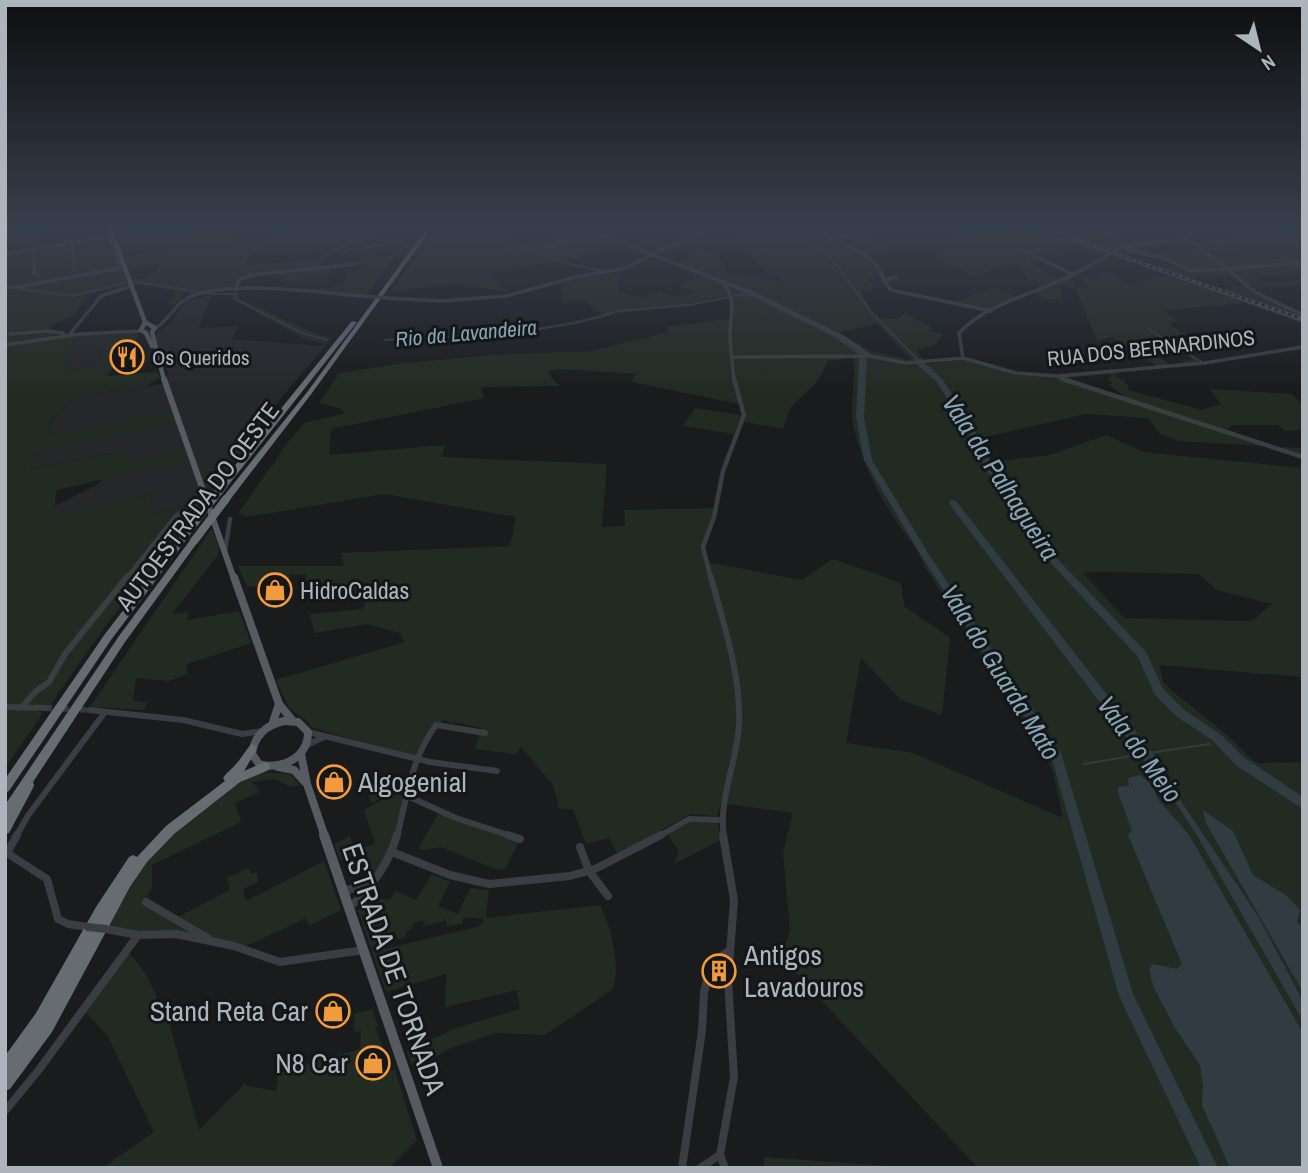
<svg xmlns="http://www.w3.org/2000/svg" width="1308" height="1173" font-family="'Archivo Narrow',sans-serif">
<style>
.built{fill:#26272a}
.green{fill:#222b22;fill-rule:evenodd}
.water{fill:#303c41}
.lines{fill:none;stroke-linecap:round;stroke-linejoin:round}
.stream{stroke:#303c41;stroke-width:2}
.river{fill:#303c41;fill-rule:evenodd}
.minor-tunnel{stroke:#373a3d;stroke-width:6;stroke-dasharray:6 2.5;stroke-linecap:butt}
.minor-far3{stroke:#3b3d42;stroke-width:3.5}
.minor-far2{stroke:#3b3d42;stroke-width:4.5}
.minor-far1{stroke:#3b3d42;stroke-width:6}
.minor{stroke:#3b3d42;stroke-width:8}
.major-far3{stroke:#575b61;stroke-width:4.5}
.major-far2{stroke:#575b61;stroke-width:6}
.major-far1{stroke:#575b61;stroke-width:8}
.major{stroke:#575b61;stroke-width:10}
.highway{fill:#676c73;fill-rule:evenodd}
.rail-casing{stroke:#4e5257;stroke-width:3.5}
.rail{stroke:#151618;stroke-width:2;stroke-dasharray:3.5;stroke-linecap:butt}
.minor-bridge-far1{stroke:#3b3d42;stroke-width:3.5}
.minor-bridge{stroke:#3b3d42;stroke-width:8}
.highway-bridge{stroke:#676c73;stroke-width:8}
.labels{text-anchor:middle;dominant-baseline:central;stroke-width:6;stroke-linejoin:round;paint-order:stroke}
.far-water-label{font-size:21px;font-style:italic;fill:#85a6b6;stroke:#151618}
.far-street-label{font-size:21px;fill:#adb4bc;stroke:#151618}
.far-poi-label{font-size:21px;fill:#adb4bc;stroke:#151618;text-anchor:start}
.street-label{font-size:24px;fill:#adb4bc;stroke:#151618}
.poi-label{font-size:24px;fill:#adb4bc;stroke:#151618;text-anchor:start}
.water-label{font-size:26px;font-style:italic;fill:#85a6b6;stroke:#151618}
.near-poi-label{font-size:28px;fill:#adb4bc;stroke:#151618;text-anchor:start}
.near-street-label{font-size:28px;fill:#adb4bc;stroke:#151618}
</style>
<rect width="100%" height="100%" fill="#1a1b1d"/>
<path class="built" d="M6 228H86L8 244Z
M115 228H204L201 232 121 248Z
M323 257 320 267H331L328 277 281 281V275L273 274 277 263Z
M212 295 199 328 239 326 232 339 325 346 229 460 210 491 196 503 148 516 154 493 55 518V506L96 485 125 463 115 453 29 469 51 431 49 425 73 397 163 384 168 373 155 337 157 331 171 323 185 301Z
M108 334 97 366 63 371 79 335Z"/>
<path class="green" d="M204 228H214L209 235H216L220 230H241L234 240 243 243 267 240 293 228H414L404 242 384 233 325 248 251 254 245 265 277 263 273 274 239 280 231 290 193 295 185 293 176 304 167 305 176 290C161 290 150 283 136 284L134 280 148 278 147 275 157 270 161 262 129 268 124 257 165 251 167 244 121 248 201 232Z
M437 228H532L510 238 531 248 557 233 545 228H559L564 231 574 228H649L612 237 596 231 619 240 577 258 488 274 511 293 459 283 391 292Z
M710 228H813L855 251 867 248 847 235 856 234 891 248 865 257 876 266 880 275 867 279 874 285 885 286 861 291 870 309 880 318 897 319 905 313 933 328 930 331 944 334 936 344 916 351 926 362 908 364 924 365 963 359 1016 373 1044 376 1119 372 1120 373 1113 375 1126 381 1124 383 1128 384V390L1202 410 1221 404 1210 389 1292 394 1303 406V430L1285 431 1278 425H1232L1227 430 1275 447 1303 448V457L1275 447 1180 441 1160 434 1148 418 1086 414 981 438 991 462 1050 455 1106 435 1144 452 1303 468V677L1159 665 1163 681 1171 690 1227 735 1251 759 1258 763 1303 762V1168H978L781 957 790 931 783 852 793 813 727 804 729 776 717 816 690 814 618 855 609 838 586 844 573 810 559 808 553 785 521 747 516 754 475 749 482 728 454 722 453 724 444 720 436 725 415 758 311 727 307 721 289 708 276 680 405 642 399 633 368 624 314 633 310 614 363 609 369 594 346 593V586L301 591 307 574 290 575 289 579 280 580 279 584 247 587 238 566H344L341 553 510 546 516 517 384 494 247 517 239 513 271 466 274 465 281 451 304 423 344 414 342 409 319 403 339 373 405 363 492 355 593 351 668 332 665 327 733 318 731 295 688 303 689 306 620 313 600 319 503 335 465 337 466 333 531 329 603 315 582 299 562 303V282L620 272 619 292 644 298 660 291C671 297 686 298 696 290L677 286 701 275 677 263 702 248 721 258 728 275 743 274 780 282 782 278 764 270 736 241ZM877 323 911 360 871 351 840 333ZM853 358C857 384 847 408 855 433 863 463 877 492 894 518 903 533 918 547 923 564L1043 751 1053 772 1063 818 913 753 846 743 861 658 901 700 942 715 950 638 904 606 901 583 833 559 802 580 707 562 704 547 716 508 624 510 625 526 602 527 607 464 442 457 445 445 329 455 331 429 484 398 481 387 560 386 547 372 557 369 635 374 632 382 743 405 745 422 783 429 790 408 818 381 828 361ZM1108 374 1112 376 1107 379 1112 383 1109 385 1127 398 1068 378ZM1102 572 1199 574 1217 590 1272 604 1252 621 1124 618 1083 573Z
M1027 228 1067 239 1071 237 1109 252 1081 243 1055 246 1060 251H1044L1046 253 1025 255 1038 259 1029 261 1059 281 1071 276 1076 287 1087 288 1081 278H1101L1097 272H1110L1126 285 1168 276 1247 303 1164 310 1177 321 1169 324 1190 338 1172 343 1179 347 1196 344 1201 347 1185 351 1204 363 1159 367 1112 337 1097 341 1075 288 1058 285 1063 298C1050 299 1043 304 1035 289L1040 286 1034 280H1029L1016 263 972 276 960 268 951 269 934 254 947 252 933 241ZM1171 344 1193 359 1170 365 1148 350Z
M1101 228H1160H1155L1157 230 1114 238 1115 247 1111 250 1076 237 1103 229Z
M1303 235V238L1298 239 1303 243V251L1288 239 1290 244 1253 245 1257 249 1206 251 1202 246H1240L1231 237Z
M89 239 90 245 107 242 117 268 122 269 127 284 90 294 72 317 51 325 49 331 56 332 53 336 5 344V254Z
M1203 249 1209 255 1303 253V273L1255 276 1263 282 1303 280V285L1252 289 1298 313H1303V318L1219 289 1245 286 1232 275 1201 279 1197 276 1190 279 1162 270 1177 265 1148 254Z
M372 254 377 257 397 254 366 295 300 289C315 288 344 292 347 274L371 265H357L356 262Z
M994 287 1018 298 991 311 955 302Z
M237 292 240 294 239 299C270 312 298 328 331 338L325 346 322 343 302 338 231 298 232 294 212 295Z
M139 333C136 352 115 354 108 376L157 372 160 377 147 386 73 397 49 424 51 430 48 436 172 412 176 423 39 451 29 469 121 452 130 461 186 450 190 460 56 490 55 517 154 493 148 516 196 503 203 504 107 624 50 705 25 707 43 713 5 768V347L79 335 63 371 97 366 108 334Z
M695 408 741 415 734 434 683 426Z
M269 415 211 494 201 465 231 458V449L241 447Z
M212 528 219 546 218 555 172 614 188 612 187 620 239 611 251 643 187 664V674L169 681 136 678 133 701 147 702 144 710 90 707Z
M257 772 290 774 300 785 292 787 274 779 252 782 260 792 235 803 241 822 152 865V888L146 898 176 918 230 890 227 878 249 868 251 874 257 872 258 882 243 889 246 901 324 861 341 910 309 926 306 918 242 948 106 929 150 856 175 831 244 777Z
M377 790 383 794 388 791 395 795H405L392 852 372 877 340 859 334 844 350 836 356 852 375 843 364 810 381 801 380 799 372 803 368 794Z
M439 813 520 839 506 868 498 870 441 847 422 850 418 848Z
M689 822 718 823 721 840 674 864 679 851 668 835Z
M432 874 450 882 438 906 458 914 470 888 489 890 486 918 600 905C611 927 621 964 613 989L545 1035 496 1033 448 1049 427 1063 425 1059 412 1065 407 1051 411 1049 456 1028 520 1009 517 990 445 1007 446 974 386 992 358 911 369 897 389 900 396 891 416 900ZM464 917 485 919 480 926 385 949 381 939 394 931 398 939 406 937V931L412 929 413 923 423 920 425 926 444 921 445 918 447 926 462 924Z
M127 949 147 976 169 1022 199 1130 246 1082V1086L276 1091 278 1071 360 1049 361 1031 354 1032 355 1014 372 1009 378 1026 375 1027 384 1050 360 1056 358 1077 395 1070 417 1140 389 1168H102L154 1132 108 1037 83 1009Z
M764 1157 918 1168H764Z"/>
<path class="water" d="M1143 752H1148L1258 916 1303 1001V1021L1199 839Z
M1140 775 1151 784 1158 799 1189 835 1303 1033V1168H1230L1202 1105 1203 1085 1200 1065 1175 1028 1153 986 1149 969 1152 964 1177 969 1182 964 1128 835 1132 830 1118 793V787L1129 786 1128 778Z
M1203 810 1233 831 1253 875 1287 896 1300 910 1297 922 1303 928V992L1206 823Z"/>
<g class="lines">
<path class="stream" d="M499 228 501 233 529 248
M796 228 831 258 873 314 918 360
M532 249 551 259
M340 252 403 241
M323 257 350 243 406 228
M554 260 601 271
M134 282 202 292
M20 289 72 296 126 283
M209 294H236L235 298 239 301 302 333 327 340
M1148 329 1202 362
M384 340 507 334 576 323 618 311 688 305 740 295 754 296
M1149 753 1210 744
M1084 764 1143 754"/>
<path class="river" d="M743 290H747L840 336 862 351 867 360 864 417 872 460 928 553 1061 753 1133 994 1218 1168H1201L1119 996 1052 759 922 557 864 460 856 417 859 360 857 353 836 338 743 292Z
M915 359H921L943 380 970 421 996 472 1046 547 1146 652 1163 689 1183 709 1220 734 1245 758 1303 797V809L1237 766 1212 740 1175 715 1155 695 1138 657 1040 551 988 472 962 421 936 381 915 363Z
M953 500 956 501 1157 759 1159 763 1157 767 1153 768 1149 767 950 505 949 503 950 501Z"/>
<path class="minor-tunnel" d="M46 708 89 710"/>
<path class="minor-far3" d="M111 228 108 234 118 263H123
M583 228 757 295 843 337 870 356 906 363 963 358 1016 373 1058 376 1204 363 1303 347
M685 228 700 234
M814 228C829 236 868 253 877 266 882 274 884 282 891 290L991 311
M1026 228 1058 239 1074 240 1303 321
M1114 228 1111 234 1119 246
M1166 228 1196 244 1255 292 1303 315
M832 238 881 231 880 228
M72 241 74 269
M1196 244 1237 241
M1120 245 1131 249 1118 247Z
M1127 246 1188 239
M545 247 591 230
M34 248V273L38 275
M1129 250 1162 258 1192 271 1303 263
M5 254 109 236
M1034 256 1074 275
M883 281 896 277
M723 282C737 300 730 315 730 335 730 350 733 366 734 380
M5 287H18L124 267
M235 290 239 280 252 275 356 264
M387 298 442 301 506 296 576 277 626 268 662 249 694 238 706 228
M155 328C169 321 173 306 186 299 224 278 320 293 364 296
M10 334 48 331 63 333V336
M70 334 101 296 131 286
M5 345 80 334 141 331
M734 357 870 356
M963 358 959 333C985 305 1027 296 1061 280 1082 272 1100 259 1119 248
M1061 378 1068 380"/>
<path class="minor-far2" d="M1063 379 1303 457
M225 551 230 519
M126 579 176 516 206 498
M711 579 703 547 714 517 723 471 744 415 734 379"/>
<path class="minor-far1" d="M711 577C724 626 741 674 739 725 737 763 718 799 724 837
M5 707 46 708
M22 707 35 692 49 682 65 654 127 577
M89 710 183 720 242 734 262 731
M308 732 430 762 497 771
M307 745 324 737
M405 795 456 818 514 837
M16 837 27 817 105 712
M397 837C407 797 411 759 436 725L485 733
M658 837 689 819 721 820"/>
<path class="minor" d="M17 835 7 853 47 879 58 919 68 924 88 927
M508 835 520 839
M723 835 734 900 728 980 734 1077 720 1155 725 1168
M580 847 589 871 608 896
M392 852 450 875 489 884 570 876 595 869 661 835
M343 891 364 886 375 878
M146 902 209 939
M349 908C372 887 388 865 397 835
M106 929 138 935 176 934 234 946 280 962 364 950
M5 1111 38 1071 138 935
M682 1168 702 1031 704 992 711 964 730 950
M700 1168 720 1155"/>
<path class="major-far3" d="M110 228 145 322 141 330 146 333 152 346
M145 322 155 328 152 332 164 380"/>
<path class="major-far2" d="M164 379 234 579"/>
<path class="major-far1" d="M234 577 279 704 293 721
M284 721 298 722 308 732C308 758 282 770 259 764L252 754C254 736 266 725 284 721Z
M272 725 279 704
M301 754 307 784 325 837
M278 767 294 770 305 782"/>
<path class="major" d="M324 835 438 1168"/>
<path class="highway" d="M427 228H432L312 393 229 501H223L222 499 223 497 308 391Z
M352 321 357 322 226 488H220L219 486 220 484Z
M192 523 196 526 195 528 111 640 9 791 5 793V779L105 634 189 524Z
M194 538 198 541 197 543 125 642 33 782 34 785 33 788 9 833 5 834V805L119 636 191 539Z
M252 744 256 746 257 749 244 771 265 762 269 764 270 767 269 770 240 782 174 834 147 862 130 887 52 1032 10 1089 5 1091V1056L36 1013 96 907 129 857 133 855 137 857 166 826 225 781 223 778C227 772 232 769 236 764 242 758 245 750 252 744Z"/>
<defs>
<path id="rail" d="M1051 228 1141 263 1303 319"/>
</defs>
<use href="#rail" class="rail-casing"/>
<use href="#rail" class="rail"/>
<path class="minor-bridge-far1" d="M364 296 387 298"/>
<path class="minor-bridge" d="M88 927 106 929"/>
<path class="highway-bridge" d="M192 526 223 486
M194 541 226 499"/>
</g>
<linearGradient id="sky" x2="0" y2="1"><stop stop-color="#0e0f10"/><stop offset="0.58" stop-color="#383f4c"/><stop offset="1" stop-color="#383f4c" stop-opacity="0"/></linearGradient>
<rect width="1308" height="392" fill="url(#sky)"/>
<defs>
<symbol id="restaurant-ring" viewBox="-11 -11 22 22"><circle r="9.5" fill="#151618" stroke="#f19b3e" stroke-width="1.5"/><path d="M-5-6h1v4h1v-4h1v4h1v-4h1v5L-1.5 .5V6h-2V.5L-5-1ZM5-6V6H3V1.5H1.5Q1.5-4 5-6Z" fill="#f19b3e"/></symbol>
<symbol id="shop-ring" viewBox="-11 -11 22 22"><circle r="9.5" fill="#151618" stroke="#f19b3e" stroke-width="1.5"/><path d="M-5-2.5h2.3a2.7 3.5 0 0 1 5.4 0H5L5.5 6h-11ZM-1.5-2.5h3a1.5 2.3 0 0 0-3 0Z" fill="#f19b3e"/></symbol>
<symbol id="building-ring" viewBox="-11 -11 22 22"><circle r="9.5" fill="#151618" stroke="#f19b3e" stroke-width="1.5"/><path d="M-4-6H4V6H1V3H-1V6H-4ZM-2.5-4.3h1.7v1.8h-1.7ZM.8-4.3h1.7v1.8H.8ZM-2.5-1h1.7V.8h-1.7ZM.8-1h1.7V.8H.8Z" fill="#f19b3e"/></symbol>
</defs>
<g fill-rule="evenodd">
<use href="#restaurant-ring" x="108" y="338" width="38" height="38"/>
<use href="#shop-ring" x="256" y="571" width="38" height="38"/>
<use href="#shop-ring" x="315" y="763" width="38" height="38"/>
<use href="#building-ring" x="700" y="952" width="38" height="38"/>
<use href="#shop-ring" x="314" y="992" width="38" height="38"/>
<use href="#shop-ring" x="354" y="1044" width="38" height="38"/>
</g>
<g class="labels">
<g class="far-water-label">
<text transform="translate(466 333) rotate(-5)">Rio da Lavandeira</text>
</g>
<g class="far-street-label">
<text transform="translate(1151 348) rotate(-6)">RUA DOS BERNARDINOS</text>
</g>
<g class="far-poi-label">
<text x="152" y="357">Os Queridos</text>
</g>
<g class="street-label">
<text transform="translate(197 506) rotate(-53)">AUTOESTRADA DO OESTE</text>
</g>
<g class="poi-label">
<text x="300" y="590">HidroCaldas</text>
</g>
<g class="water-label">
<text transform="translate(1001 477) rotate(57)">Vala da Palhagueira</text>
<text transform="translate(1001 672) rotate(58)">Vala do Guarda Mato</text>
<text transform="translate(1140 749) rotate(54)">Vala do Meio</text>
</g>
<g class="near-poi-label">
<text x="358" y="782">Algogenial</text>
<text x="744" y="955">Antigos<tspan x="744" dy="32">Lavadouros</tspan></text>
<text x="308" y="1011" text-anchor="end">Stand Reta Car</text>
<text x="348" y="1063" text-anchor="end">N8 Car</text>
</g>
<g class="near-street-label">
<text transform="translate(394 969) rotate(71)">ESTRADA DE TORNADA</text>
</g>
</g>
<rect width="1308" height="1173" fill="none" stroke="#adb4bc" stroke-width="14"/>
<g transform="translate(1259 49) rotate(145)" stroke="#151618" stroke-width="5" paint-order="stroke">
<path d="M0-5L12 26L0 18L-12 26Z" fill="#adb4bc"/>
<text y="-10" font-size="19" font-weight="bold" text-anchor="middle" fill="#adb4bc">N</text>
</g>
</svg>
